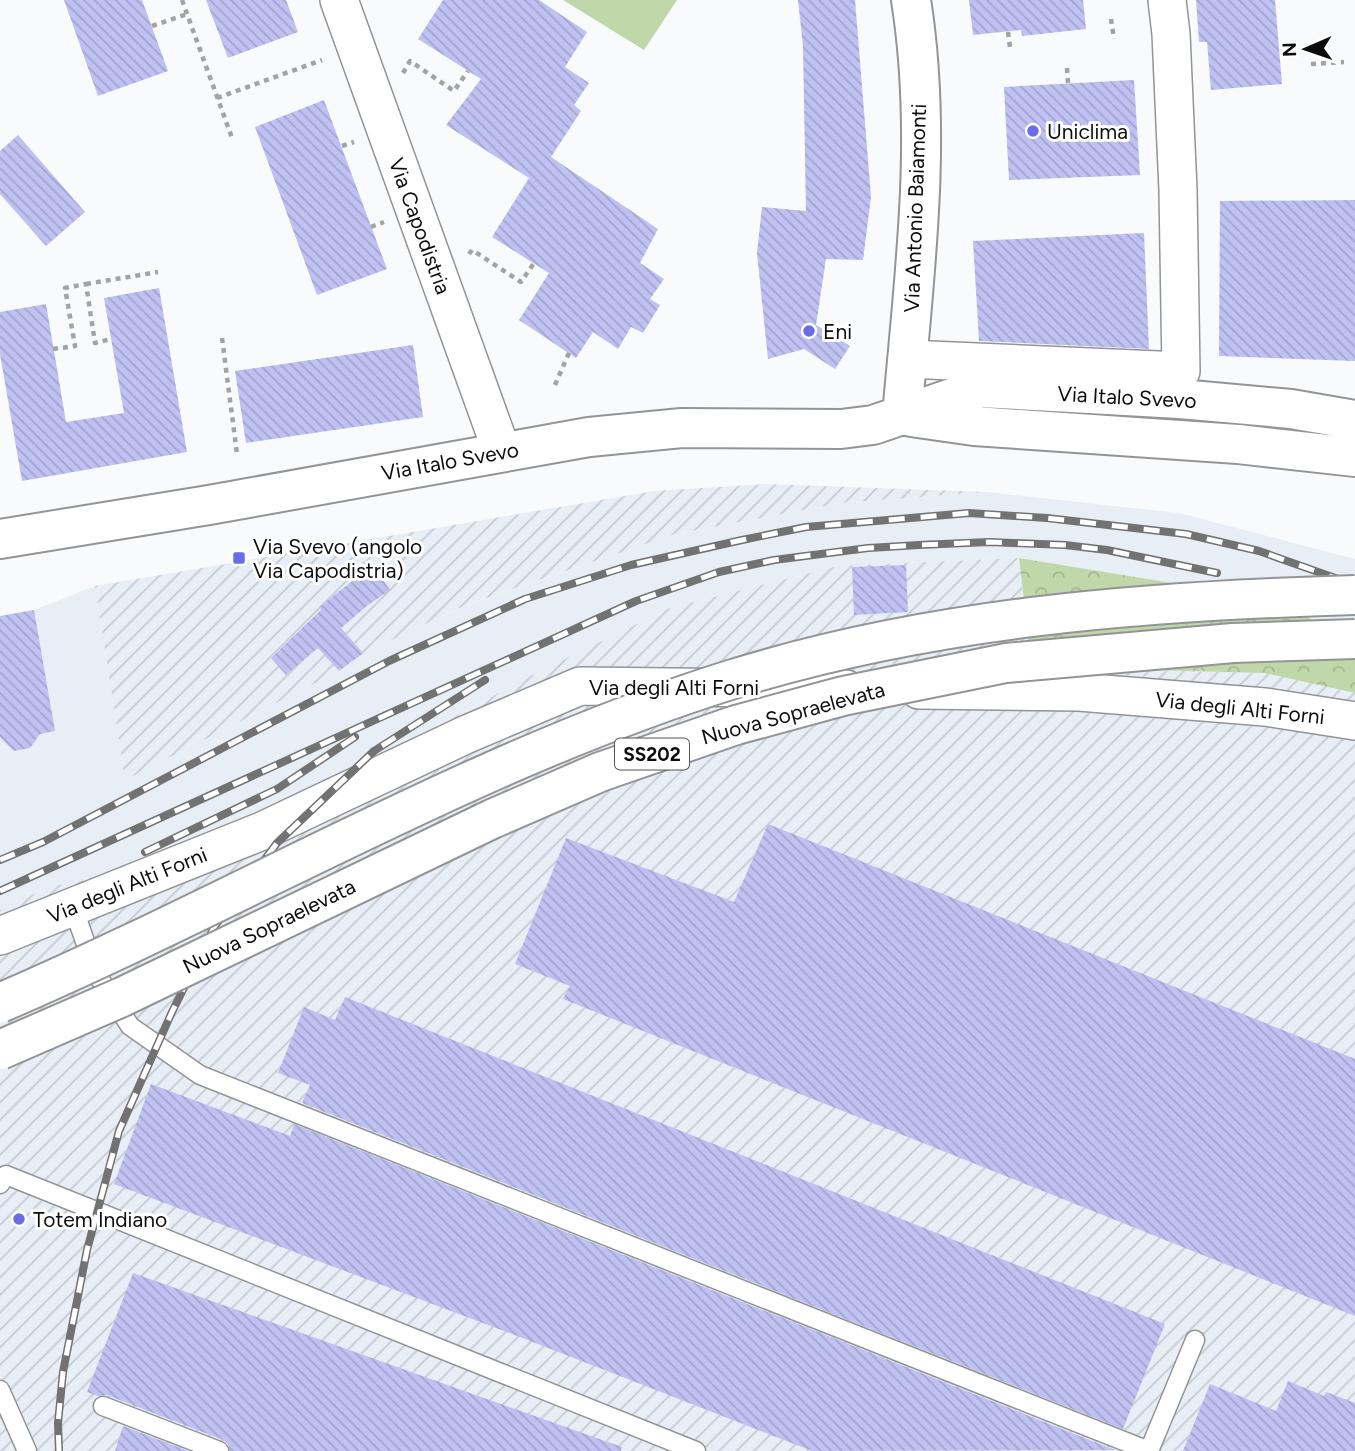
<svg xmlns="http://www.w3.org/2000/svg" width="1355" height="1451" font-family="Figtree,sans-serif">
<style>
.built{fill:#e8eef6}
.industrial{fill:url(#industrial-furrows)}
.forest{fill:url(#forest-crowns)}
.pitch{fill:#c0d7aa}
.building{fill:url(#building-back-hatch)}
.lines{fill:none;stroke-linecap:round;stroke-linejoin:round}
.service-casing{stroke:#939496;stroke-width:21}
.minor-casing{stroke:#939496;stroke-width:40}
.primary-casing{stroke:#939496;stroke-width:42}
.path{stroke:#a2a3a3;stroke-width:4.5;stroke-dasharray:5 5;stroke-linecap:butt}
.service{stroke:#fff;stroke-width:18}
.minor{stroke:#fff;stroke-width:37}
.primary{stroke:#fff;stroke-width:38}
.rail-casing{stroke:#727273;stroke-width:8}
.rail{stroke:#fff;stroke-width:5;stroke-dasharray:16;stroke-linecap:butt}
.trunk-bridge-casing{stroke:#939496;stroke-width:42;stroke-linecap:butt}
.trunk-bridge{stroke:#fff;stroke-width:38}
.poi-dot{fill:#696ee7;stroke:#fff;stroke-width:2.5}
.labels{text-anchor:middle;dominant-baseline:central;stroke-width:6;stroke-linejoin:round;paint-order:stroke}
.shield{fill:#fff;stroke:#555;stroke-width:2}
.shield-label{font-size:19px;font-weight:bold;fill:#0c0c0c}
.poi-label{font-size:21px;fill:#0c0c0c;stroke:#fff;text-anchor:start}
.street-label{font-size:21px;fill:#0c0c0c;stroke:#fff}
</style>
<defs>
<pattern id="industrial-furrows" width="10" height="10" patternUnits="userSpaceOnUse" patternTransform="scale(1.75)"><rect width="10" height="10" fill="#e8eef6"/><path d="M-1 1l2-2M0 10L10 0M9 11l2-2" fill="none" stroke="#c6cbd2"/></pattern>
<pattern id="forest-crowns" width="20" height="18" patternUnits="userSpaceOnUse" patternTransform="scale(1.75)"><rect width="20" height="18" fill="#c0d7aa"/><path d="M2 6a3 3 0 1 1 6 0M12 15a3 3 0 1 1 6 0" fill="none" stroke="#a4b791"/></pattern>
<pattern id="building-back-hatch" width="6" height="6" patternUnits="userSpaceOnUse" patternTransform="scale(1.75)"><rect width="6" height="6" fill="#bec1f1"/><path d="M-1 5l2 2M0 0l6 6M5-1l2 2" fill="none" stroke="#a2a5cd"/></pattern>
</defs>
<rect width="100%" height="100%" fill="#f9fafb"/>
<path class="built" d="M986 492 1179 513 1355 559V637L1258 597 1019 558 838 566 526 678 272 815 146 868 0 910V616L34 610 95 586 125 779 339 671 363 653 469 604 675 534 841 503Z"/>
<path class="industrial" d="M766 484 986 492 841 503 675 534 468 604 364 653 339 671 125 780 95 586 654 491Z
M1019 558 1032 667 1264 673 1355 693V1451H0V910L49 887 146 868 272 815 526 678 670 608 838 566Z"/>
<path class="forest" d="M1019 558 1258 597 1355 637V693L1264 673 1032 667Z"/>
<path class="pitch" d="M563 0H677L644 50Z"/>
<path class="building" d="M64 0H142L168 71 98 96Z
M206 0H286L298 32 228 58Z
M443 0H539L587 32 565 67 589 83 574 105 581 111 551 157 658 229 640 263 664 279 650 299 660 305 643 333 631 327 618 349 593 332 576 358 519 320 549 273 492 237 529 178 446 125 481 79 418 39Z
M798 0H855L871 197 863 260 826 259 816 325 850 346 835 369 804 349 768 359 757 253 762 207 806 211 803 46Z
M969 0H1083L1086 29 1022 36 1021 30 973 35Z
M1196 0H1275L1282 84 1211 90 1207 42H1199Z
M1134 80 1140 175 1009 180 1004 87Z
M324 100 387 269 317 295 255 127Z
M18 135 85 212 46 246 0 194V151Z
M1355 200V361L1219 356 1220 201Z
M1144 233 1149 349 979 341 973 241Z
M159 288 187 452 22 481 0 354V312L46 304 66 422 124 413 104 298Z
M413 345 423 417 246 443 235 371Z
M373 565 390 590 368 605 341 628 363 653 339 671 318 648 286 675 271 658 321 610 319 607Z
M906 565 908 612 854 615 852 567Z
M34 610 55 731 40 734 30 748 14 751 0 737V616Z
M768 824 1355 1059V1316L563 999 570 986 515 964 566 838 734 902Z
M345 997 1165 1324 1123 1429 302 1103 310 1085 278 1073 304 1007 335 1020Z
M151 1084 290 1136 294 1124 1115 1450 812 1451 520 1337 114 1184Z
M133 1273 622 1447 621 1451H230L228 1444 223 1440 107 1395 98 1396 87 1392Z
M1288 1381 1324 1396 1326 1392 1355 1403V1451H1183L1210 1384 1276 1411Z
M123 1426 188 1451H115Z"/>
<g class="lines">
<defs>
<path id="service" d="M73 907 96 973 130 1026 200 1075 1149 1451 1195 1340
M0 1184 6 1175 696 1451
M0 1390 27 1451
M103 1406 219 1451"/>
<path id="minor" d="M339 0 502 452
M907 359 1181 371 1178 190 1171 34 1167 0
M919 690 1079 692 1265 707 1355 721
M0 936 262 831 465 735 580 686 846 689"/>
<path id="primary" d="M902 416C914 278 933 137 911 0
M911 417 974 426 1238 444 1355 457
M0 539 209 505 589 437 682 428 841 429 873 425 981 388 1180 399 1291 409 1355 420"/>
</defs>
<use href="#service" class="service-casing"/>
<use href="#minor" class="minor-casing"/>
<use href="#primary" class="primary-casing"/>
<path class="path" d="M182 0 232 138
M1111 19 1114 39
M152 26 187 14
M1008 32 1010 47
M1311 64 1344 62
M1067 68 1068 83
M403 73 410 61 454 91 468 71
M217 98 322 60
M342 146 354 142
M371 227 384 222
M469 254 472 250 521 282 534 263
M86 284 158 272
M222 338 237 454
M53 349 75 346 65 288 86 284 95 343 111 339
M555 385 569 353"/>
<use href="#service" class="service"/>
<use href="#minor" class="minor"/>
<use href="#primary" class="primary"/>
<defs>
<path id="rail" d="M145 852 277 789 355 737
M0 860 43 842 389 661 525 599 631 565 742 540 806 527 969 513 1047 518 1186 534 1259 551 1355 585
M0 891 636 601 719 572 774 560 868 548 919 545 989 542 1065 545 1107 550 1217 573
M59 1451 58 1423 63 1372 87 1250 119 1131 172 1012 214 927 277 843 374 751 485 680"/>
</defs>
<use href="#rail" class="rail-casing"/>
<use href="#rail" class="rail"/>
<defs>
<path id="trunk-bridge" d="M0 1003C244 898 475 760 730 680 932 617 1144 601 1355 595
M0 1050 122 997 492 819 600 772 736 725 843 696 1006 663 1233 643 1355 639"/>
</defs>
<use href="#trunk-bridge" class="trunk-bridge-casing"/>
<use href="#trunk-bridge" class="trunk-bridge"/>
</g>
<g class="poi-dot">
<circle cx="1033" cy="131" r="7"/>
<circle cx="809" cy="331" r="7"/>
<rect x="232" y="551" width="14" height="14" rx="3.5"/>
<circle cx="19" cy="1219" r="7"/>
</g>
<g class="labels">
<rect class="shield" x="615" y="738.5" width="74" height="31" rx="5"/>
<g class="shield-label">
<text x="652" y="754">SS202</text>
</g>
<g class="poi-label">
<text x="1047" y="131">Uniclima</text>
<text x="823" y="331">Eni</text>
<text x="253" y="546">Via Svevo (angolo<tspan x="253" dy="24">Via Capodistria)</tspan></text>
<text x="33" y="1219">Totem Indiano</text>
</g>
<g class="street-label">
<text transform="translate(915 208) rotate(-88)">Via Antonio Baiamonti</text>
<text transform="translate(420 226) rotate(70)">Via Capodistria</text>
<text transform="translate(1127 397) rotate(3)">Via Italo Svevo</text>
<text transform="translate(450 461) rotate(-10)">Via Italo Svevo</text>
<text x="674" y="687">Via degli Alti Forni</text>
<text transform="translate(1240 708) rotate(6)">Via degli Alti Forni</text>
<text transform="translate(793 713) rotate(-15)">Nuova Sopraelevata</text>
<text transform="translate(127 885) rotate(-22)">Via degli Alti Forni</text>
<text transform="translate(269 926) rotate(-26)">Nuova Sopraelevata</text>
</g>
</g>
<g transform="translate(1306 49) rotate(268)" stroke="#ffffff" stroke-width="5" paint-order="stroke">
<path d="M0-5L12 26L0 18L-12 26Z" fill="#0c0c0c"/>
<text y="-10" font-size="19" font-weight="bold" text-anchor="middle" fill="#0c0c0c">N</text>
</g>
</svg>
